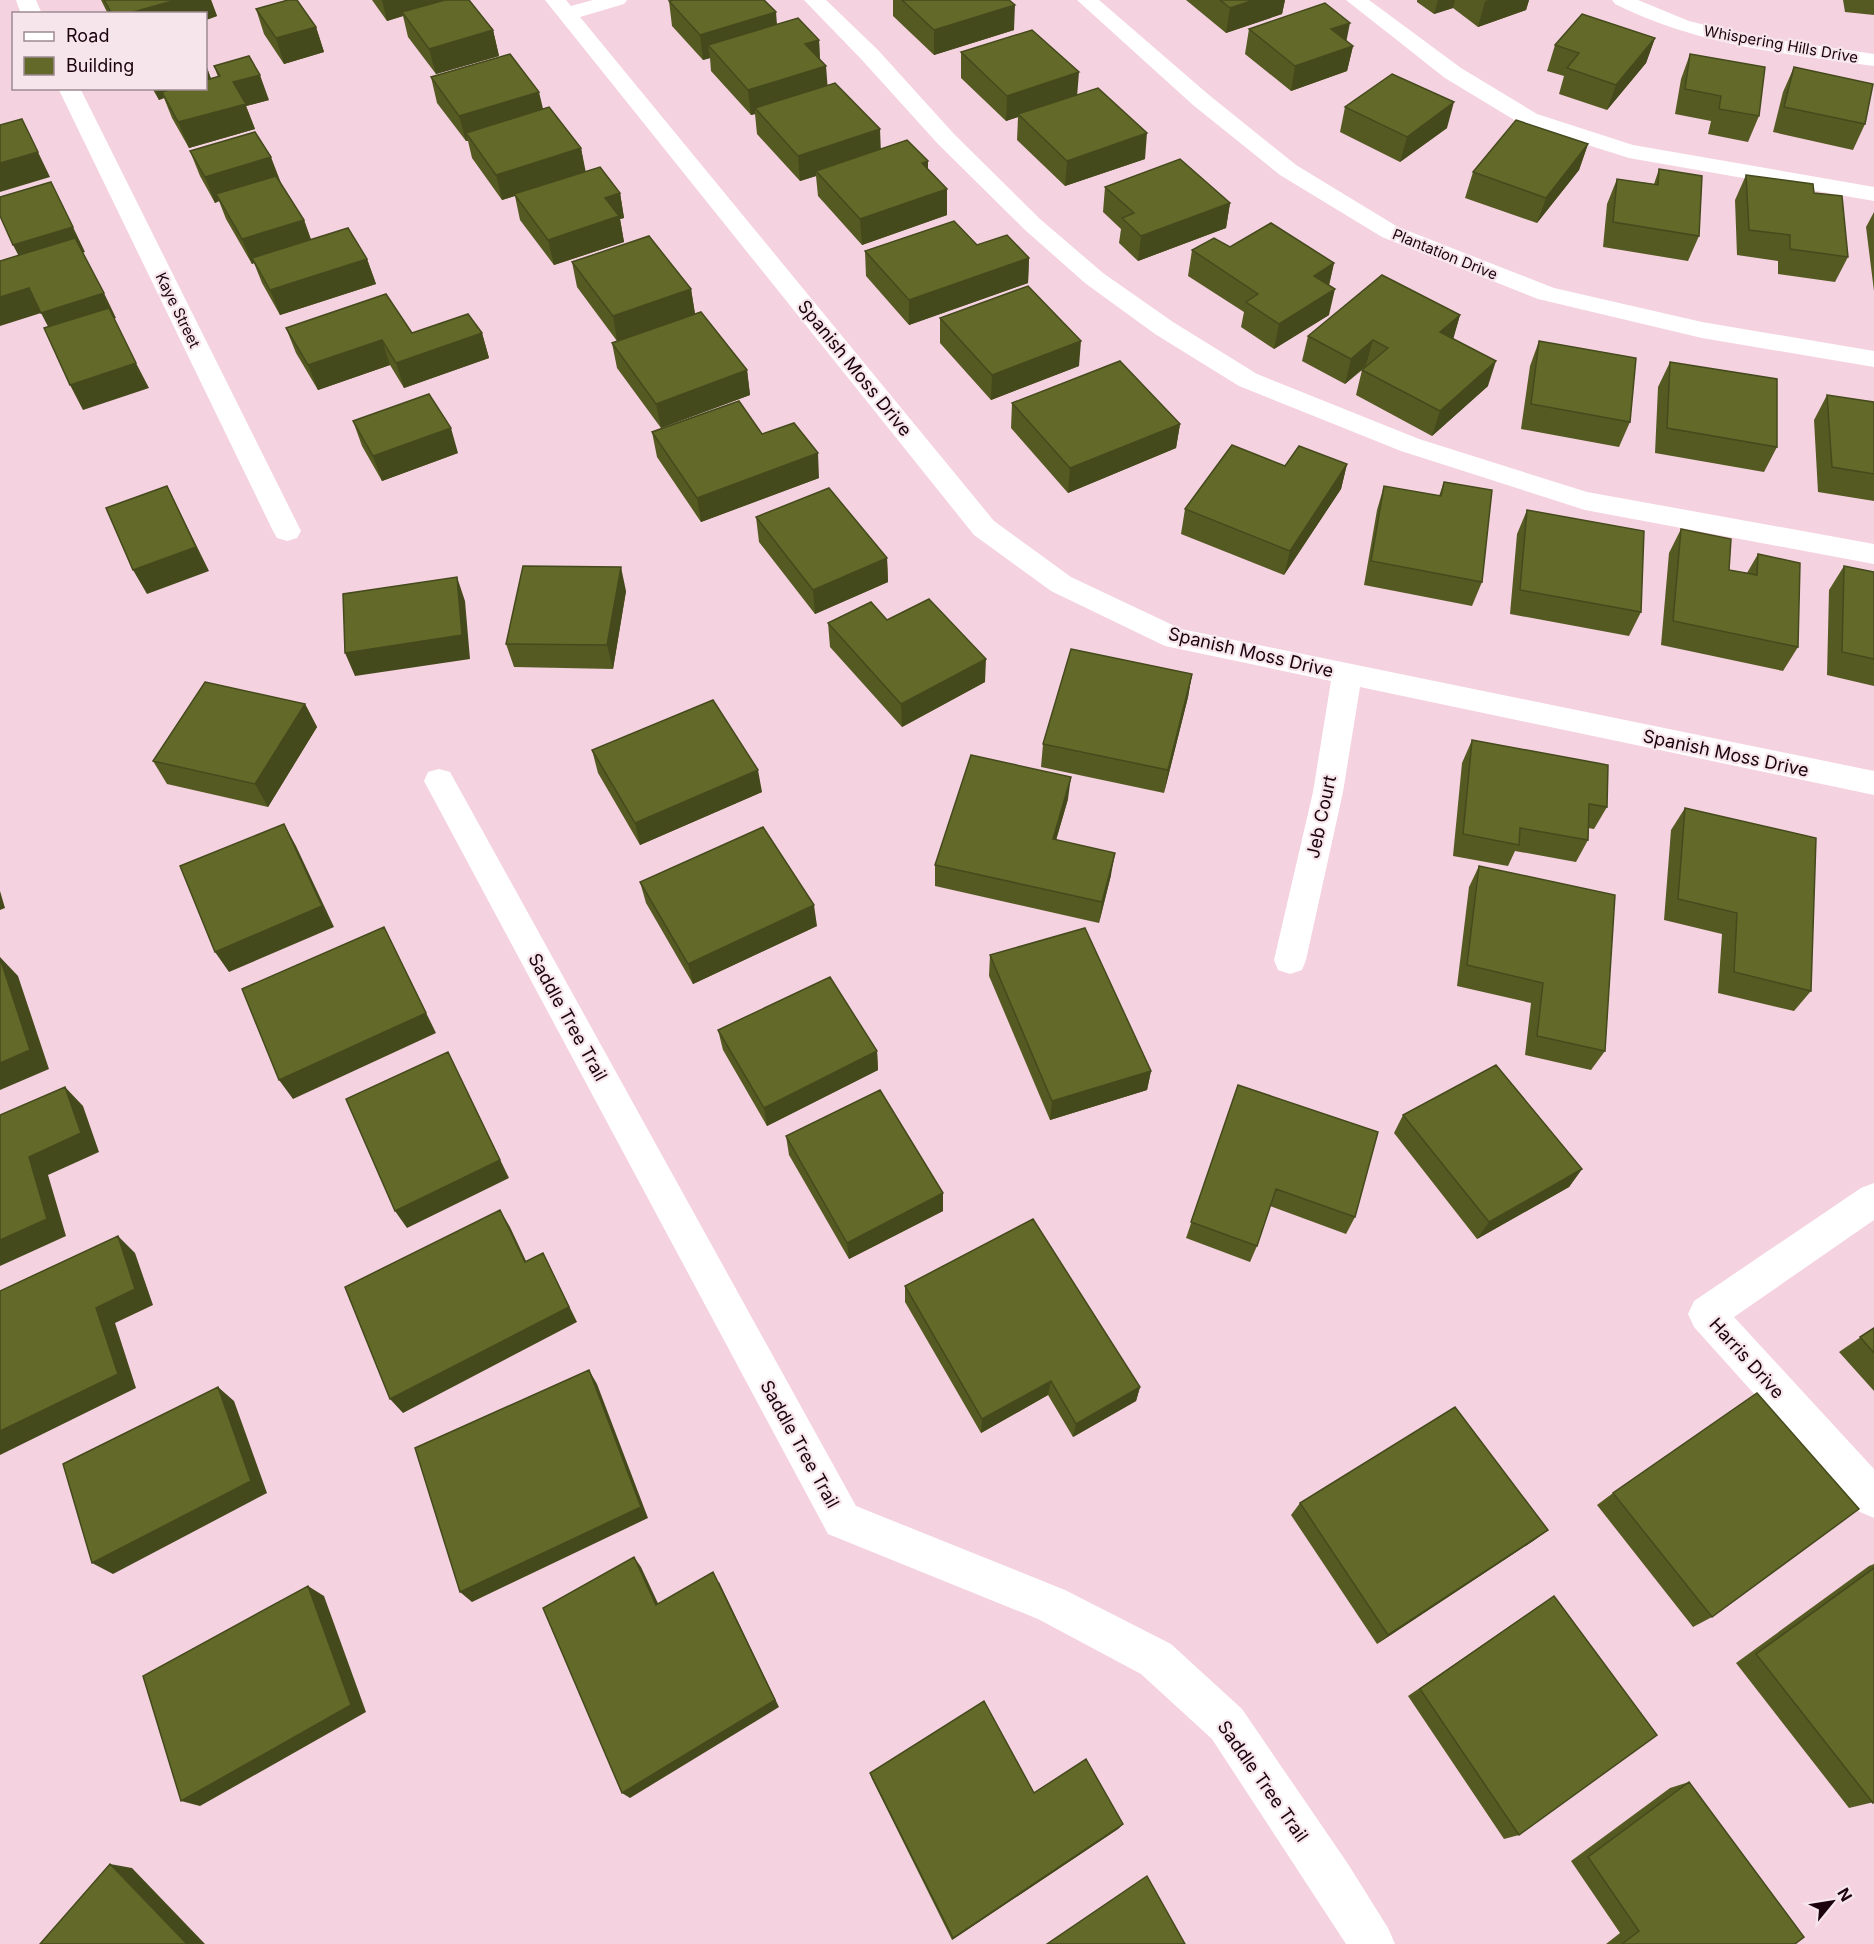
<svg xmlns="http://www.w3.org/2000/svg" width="1874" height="1944" font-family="Inter,sans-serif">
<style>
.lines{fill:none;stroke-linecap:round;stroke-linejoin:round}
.minor{fill:#fff;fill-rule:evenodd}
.wall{fill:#555a23}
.shaded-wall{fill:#454a1d}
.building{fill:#636929;stroke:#454a1d;stroke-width:1.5}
.labels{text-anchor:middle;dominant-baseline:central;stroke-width:4.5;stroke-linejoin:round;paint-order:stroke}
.far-street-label{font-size:15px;fill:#1b020d;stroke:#f6e5eb}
.street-label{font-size:18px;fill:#1b020d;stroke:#f6e5eb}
</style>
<rect width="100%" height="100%" fill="#f5d2df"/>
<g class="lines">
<path class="minor" d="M16 0H36L42 14H21Z
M545 0H566L571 6 593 0H627L624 4 580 17 994 521 1071 577 1181 629 1874 771V795L1360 687 1343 792 1306 960 1302 970 1290 974 1278 970 1274 960 1313 792 1331 681 1165 646 1051 591 974 535Z
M804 0H826L878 50 954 134 1040 219 1103 273 1173 322 1257 374 1419 439 1587 492 1874 544V564L1585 510 1401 451 1239 386 1155 334 1085 283 1024 229 938 144 862 60Z
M1077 0H1099L1209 95 1296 165 1398 227 1554 288 1702 322 1874 351V367L1702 338 1538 299 1382 237 1280 175 1193 105Z
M1346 0H1369L1461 68 1537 114 1633 145 1874 187V201L1629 158 1521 124 1445 78Z
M1612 0H1638L1689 21 1745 35 1874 54V66C1785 54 1697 45 1615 4Z
M58 88H80L301 531 297 538 287 541 277 538 273 531Z
M439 769 450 772 856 1506 1065 1590 1171 1644 1242 1709 1348 1864 1388 1928 1395 1944H1346L1212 1739 1141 1674 1038 1619 828 1534 424 781 428 772Z
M1874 1183V1220L1734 1317 1874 1469V1518L1860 1512 1694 1327 1688 1314 1694 1301 1861 1188Z"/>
</g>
<path class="wall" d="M101 0H211L217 16 206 20V14H108Z
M372 0H469L493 30 499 56 436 74 408 37 403 16 387 21Z
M893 0H1009L1014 30 934 55 893 16Z
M1186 0H1285L1282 14 1226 33Z
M1417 0H1529L1526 10 1478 27 1453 8 1434 14 1417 2Z
M1843 0H1874V15L1845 12Z
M669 1 777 25 819 40 820 59 827 85 881 149 928 169 947 215 862 245 818 196 816 176 800 181 757 134 755 114 751 115 711 71 710 58 703 60 672 26Z
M256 9 316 27 324 52 284 64 264 34Z
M1249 29 1353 46 1347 71 1291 91 1245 54Z
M1655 38 1646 63 1607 110 1559 94 1564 76 1547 71 1555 45Z
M961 52 1078 95 1145 159 1065 186 1017 140 1018 117 1006 121 961 78Z
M1690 54 1759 116 1748 142 1708 134 1711 121 1675 114 1681 79Z
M206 65 211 79 218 77 214 66 269 100 246 106 255 129 189 148 172 118 164 98 159 100 152 88H206Z
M1794 67 1865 124 1853 150 1773 132 1783 92Z
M431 77 543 109 581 148 585 172 620 193 624 218 620 219 624 242 554 265 520 220 515 196 502 200 472 158 468 141H466L437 103Z
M1345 107 1447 128 1400 162 1340 132Z
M1588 144 1579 170 1537 223 1465 198 1473 172Z
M190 151 280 182 304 220 311 240 367 259 376 284 280 315 262 283 254 263 252 264 226 219 219 201 215 203 200 176Z
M1659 169 1699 236 1688 261 1603 247 1607 204 1617 179 1654 184Z
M1746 175 1814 193 1848 257 1835 282 1778 274V261L1737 255 1735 200Z
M1105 187 1230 203 1226 228 1138 261 1119 243 1121 229 1103 212Z
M1874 212V291L1866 227Z
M977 245 1029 258 1028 283 909 325 866 276 865 251Z
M1230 247 1334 263 1329 286V315L1274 349 1241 327 1244 312 1188 276 1192 250Z
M572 262 691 289 695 314 747 370 750 395 661 428 617 368 612 343 617 341 577 287Z
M1460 315 1453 338 1488 386 1432 436 1356 395 1362 370 1367 366 1345 384 1302 361 1308 336Z
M940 318 1079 366 991 400 940 343Z
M286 328 412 333H482L489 358 404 388 390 365 318 390 296 353Z
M1539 341 1630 422 1619 447 1521 429 1530 366Z
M1670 362 1777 447 1764 472 1655 453 1658 387Z
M1827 395 1874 402V501L1818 492 1814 420Z
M1012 403 1180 424 1176 448 1068 493 1011 428Z
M353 421 458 453 382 481 362 446Z
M652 432 762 434 819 478 701 522 657 457Z
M1347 464 1341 489 1284 575 1181 534 1185 509 1285 466Z
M1444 482 1482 582 1472 606 1364 585 1377 510 1384 486 1439 496Z
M1527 510 1641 612 1629 636 1510 614 1517 534Z
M756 517 887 558 888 582 815 614 759 542Z
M1681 529 1729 570 1747 573 1758 554 1798 647 1783 671 1661 645 1669 553Z
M1844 566 1874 572V686L1827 675 1829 590Z
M626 591 613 669 514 667 506 644Z
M887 620 985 682 902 727 830 647 828 623Z
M1192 674 1188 697 1164 793 1041 767 1043 744Z
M305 704 317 727 268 807 167 784 153 761Z
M1472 740 1607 807 1594 829 1588 828V840L1576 862 1515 851 1508 866 1453 856 1462 763Z
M592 750 762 792 640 845 598 773Z
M1068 799 1056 840 1111 875 1099 923 935 886V865Z
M1685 808 1811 991 1794 1011 1718 993 1722 934 1664 920 1671 830Z
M1479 866 1605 1051 1591 1070 1525 1055 1531 1003 1457 986 1469 887Z
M640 882 817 926 693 984 646 903Z
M990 955 1151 1071 1147 1090 1050 1120 989 976Z
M718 1030 877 1051 878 1070 767 1126 723 1050Z
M1238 1085 1355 1217 1346 1234 1270 1206 1257 1246 1250 1262 1186 1238Z
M1403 1115 1582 1169 1569 1187 1477 1239 1394 1133Z
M786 1136 943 1211 849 1259 789 1155Z
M905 1286 1140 1387 1136 1401 1073 1437 1048 1395 981 1433 905 1302Z
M1874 1328V1391L1839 1352Z
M1613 1493 1712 1617 1693 1627 1597 1505Z
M1300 1503 1548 1530 1533 1541 1377 1644 1291 1515Z
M1874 1564V1802L1849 1808 1736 1663 1869 1566Z
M1539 1606 1519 1835 1504 1839 1408 1696Z
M870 1773 1034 1793 1123 1824 1118 1829 952 1940 872 1779Z
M1689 1782 1795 1944H1606L1620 1933 1571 1861 1670 1788Z"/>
<path class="shaded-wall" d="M176 0H211L217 16 206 20V14H126Z
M382 0H460L402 12 403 16 387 21Z
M1254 0H1285L1282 14 1226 33 1230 8Z
M1438 0H1455L1453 8 1434 14Z
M1489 0H1529L1526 10 1478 27 1485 1Z
M1015 5 1014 30 934 55V30Z
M776 12 778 37 708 45 710 58 703 60 700 35Z
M1350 23 1345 48 1331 29Z
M316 27 324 52 284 64 276 38Z
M493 30 499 56 436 74 429 49Z
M1655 38 1646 63 1607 110 1616 85Z
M819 40 820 65 805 44Z
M1353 46 1347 71 1291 91 1295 66Z
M206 65 213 84 206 86Z
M826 66 828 91 755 108V114L751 115 748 90Z
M1079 72 1077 97 1018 114V117L1006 121 1007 96Z
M260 75 269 100 246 106 255 129 189 148 178 122 233 82Z
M154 88H197L162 92 164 98 159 100Z
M539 92 545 117 466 133 468 141H466L459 116Z
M1454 102 1447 128 1400 162 1407 137Z
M880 129 881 154 816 171V176L800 181 798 156Z
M1147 133 1145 159 1065 186 1067 161Z
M1588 144 1579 170 1537 223 1546 198Z
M581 148 586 173 502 200 496 175Z
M38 152 50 177 0 192V163Z
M271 157 281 183 216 194 219 201 215 203 205 177Z
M928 161V187L922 163Z
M947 189V215L862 245 860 219Z
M620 193 624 218 620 219 624 242 554 265 548 240 605 198Z
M1230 203 1226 228 1138 261 1141 236Z
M304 220 313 245 252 258 254 263 252 264 242 239Z
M73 227 85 252 26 270 13 245Z
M1029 258 1028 283 909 325V300Z
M367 259 376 284 280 315 270 290Z
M1334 263 1328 288 1314 276Z
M29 288 104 293 116 318 54 338 41 313 0 326V297Z
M691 289 695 314 617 341 613 316Z
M1335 289 1329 315 1274 349 1279 324Z
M1460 315 1453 340 1440 332Z
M482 333 489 358 404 388 396 363Z
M382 340 390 365 318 390 308 365Z
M1373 340 1366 365 1345 384 1351 359Z
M1081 341 1079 366 991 400 992 375Z
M1496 361 1488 386 1432 436 1440 411Z
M136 363 149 388 83 410 70 385Z
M747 370 750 395 661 428 656 404Z
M1180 424 1176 448 1068 493 1070 468Z
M451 428 458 453 382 481 373 456Z
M818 453 819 478 701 522 697 498Z
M1347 464 1341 489 1284 575 1290 551Z
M167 486 209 571 147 594 133 570Z
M887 558 888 582 815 614 813 590Z
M621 567 626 591 613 669 607 645Z
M457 577 465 601 470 659 355 676 345 653Z
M986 659 985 682 902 727 901 704Z
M1192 674 1188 697 1164 793 1168 770Z
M305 704 317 727 268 807 255 784Z
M758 770 762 792 640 845 635 823Z
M1071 777 1068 799 1050 861 1053 839Z
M284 824 296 846 334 927 229 972 215 952Z
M1115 853 1111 875 1099 923 1102 902Z
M0 891 5 908 0 910Z
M814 905 817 926 693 984 688 964Z
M384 927 436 1033 293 1099 279 1080Z
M0 957 18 976 49 1069 0 1090Z
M877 1051 878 1070 767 1126 764 1108Z
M448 1052 509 1178 407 1228 395 1211Z
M1151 1071 1147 1090 1050 1120 1052 1101Z
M65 1087 83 1106 99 1152 48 1175 66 1236 0 1266V1240L29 1157Z
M1582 1169 1569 1187 1477 1239 1489 1222Z
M943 1193V1211L849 1259 847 1243Z
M500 1210 510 1227 534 1278 525 1262Z
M118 1236 135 1253 153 1305 115 1323 136 1388 0 1455V1431L96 1308Z
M543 1253 577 1322 403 1413 390 1399Z
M589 1370 597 1384 648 1518 472 1602 460 1592Z
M1051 1381 1048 1395 981 1433 982 1419Z
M218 1387 234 1401 267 1493 113 1574 92 1563Z
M1140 1387 1136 1401 1073 1437 1076 1424Z
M1548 1530 1533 1541 1377 1644 1388 1635Z
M634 1557 641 1567 663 1614 656 1605Z
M719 1582 779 1707 630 1798 622 1793Z
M308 1586 324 1596 366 1712 200 1806 181 1801Z
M1123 1824 1118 1829 952 1940 953 1938Z
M110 1864 132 1868 205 1944H187Z"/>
<path class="building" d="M104 0H176L126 14H112Z
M288 0H297L316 27 276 38 256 9Z
M445 0H469L493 30 429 49 402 12Z
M673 0H764L776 12 700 35 669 1Z
M902 0H1009L1015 5 934 30Z
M1220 0H1254L1230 8Z
M1325 3 1350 23 1331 29 1353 46 1295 66 1249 29Z
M1582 14 1655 38 1616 85 1567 68 1579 53 1555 45Z
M798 18 819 40 805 44 826 66 748 90 708 45Z
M1032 30 1079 72 1007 96 961 52Z
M510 54 539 92 459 116 431 77Z
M1690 54 1765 67 1759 116 1719 109 1721 96 1685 89Z
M249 56 260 75 233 82 246 104 178 122 162 92 175 88H206V80L220 76 214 66Z
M1794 67 1873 84 1865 124 1784 107Z
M1392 74 1454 102 1407 137 1345 107Z
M835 83 880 129 798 156 755 108Z
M1098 88 1147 133 1067 161 1018 114Z
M549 107 581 148 496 175 466 133Z
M22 119 38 152 0 163V125Z
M1516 120 1588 144 1546 198 1473 172Z
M255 132 271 157 205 177 190 151Z
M907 140 928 161 922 163 947 189 860 219 816 171Z
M1180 159 1230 203 1141 236 1122 218 1134 213 1105 187Z
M600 167 620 193 605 198 619 216 548 240 514 194Z
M1659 169 1702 176 1699 236 1613 222 1617 179 1658 185Z
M1746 175 1813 184 1814 193 1842 196 1848 257 1790 249V235L1749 230Z
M276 176 304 220 242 239 216 194Z
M51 182 73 227 13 245 0 216V197Z
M954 221 977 245 1007 235 1029 258 909 300 865 251Z
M1271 223 1334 263 1314 276 1335 289 1279 324 1246 302 1258 294 1192 250 1214 238 1230 247Z
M348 228 367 259 270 290 252 258Z
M649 236 691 289 613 316 572 262Z
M75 238 104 293 41 313 29 288 0 297V261Z
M1382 275 1460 315 1440 332 1496 361 1440 411 1362 370 1388 348 1373 340 1351 359 1308 336Z
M1028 286 1081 341 992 375 940 318Z
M386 294 412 333 468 314 482 333 396 363 382 340 308 365 286 328Z
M109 308 136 363 70 385 44 328Z
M701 312 747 370 656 404 612 343Z
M1539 341 1636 358 1630 422 1531 404Z
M1120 361 1180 424 1070 468 1012 403Z
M1670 362 1777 379V447L1667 428Z
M429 394 451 428 373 456 353 421Z
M1827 395 1874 402V474L1832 467Z
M739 401 762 434 794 423 818 453 697 498 652 432Z
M1232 445 1285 466 1299 446 1347 464 1290 551 1185 509Z
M1444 482 1492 490 1482 582 1371 561 1384 486 1441 496Z
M167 486 196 547 133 570 106 508Z
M829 488 887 558 813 590 756 517Z
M1527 510 1644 531 1641 612 1520 590Z
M1681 529 1731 539 1729 570 1757 575 1758 554 1800 563 1798 647 1673 621Z
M523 566 621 567 607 645 506 644Z
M1844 566 1874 572V659L1842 652Z
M457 577 462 635 345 653 343 594Z
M929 599 986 659 901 704 828 623 871 602 887 620Z
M1071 649 1192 674 1168 770 1043 744Z
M205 682 305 704 255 784 153 761Z
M713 700 758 770 635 823 592 750Z
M1472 740 1608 765 1607 807 1589 804 1588 840 1520 828 1519 845 1463 834Z
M971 755 1071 777 1053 839 1115 853 1102 902 935 865Z
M1685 808 1816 838 1811 991 1734 972 1737 913 1678 899Z
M284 824 322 906 215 952 180 866Z
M763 827 814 905 688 964 640 882Z
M1479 866 1615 895 1605 1051 1537 1036 1543 983 1467 965Z
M384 927 426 1013 279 1080 242 989Z
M1085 928 1151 1071 1052 1101 990 955Z
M0 958 30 1050 0 1063Z
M830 977 877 1051 764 1108 718 1030Z
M448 1052 500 1160 395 1211 346 1099Z
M1496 1065 1582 1169 1489 1222 1403 1115Z
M1238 1085 1378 1132 1355 1217 1276 1189 1257 1246 1191 1222Z
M65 1087 81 1133 29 1157 47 1219 0 1240V1115Z
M880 1090 943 1193 847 1243 786 1136Z
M500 1210 525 1262 543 1253 569 1307 390 1399 345 1287Z
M1033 1219 1140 1387 1076 1424 1051 1381 982 1419 905 1286Z
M118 1236 135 1289 96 1308 118 1374 0 1431V1291Z
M1874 1328V1353L1860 1337Z
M589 1370 641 1507 460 1592 415 1448Z
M218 1387 251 1481 92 1563 63 1464Z
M1757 1393 1859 1509 1712 1617 1613 1493Z
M1455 1407 1548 1530 1388 1635 1300 1503Z
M634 1557 656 1605 713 1572 775 1700 622 1793 543 1608Z
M1874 1568V1802L1873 1803 1756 1654Z
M308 1586 351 1705 181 1801 143 1676Z
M1554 1596 1657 1735 1519 1835 1420 1689Z
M984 1701 1034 1793 1086 1759 1123 1824 953 1938 870 1773Z
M1689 1782 1804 1937 1795 1944H1622L1639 1931 1588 1857Z
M110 1864 187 1944H40Z
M1147 1876 1185 1944H1047Z"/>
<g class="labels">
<g class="far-street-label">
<text transform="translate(1781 44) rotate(10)">Whispering Hills Drive</text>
<text transform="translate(1445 254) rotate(22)">Plantation Drive</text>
<text transform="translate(178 310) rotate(64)">Kaye Street</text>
</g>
<g class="street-label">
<text transform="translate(855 368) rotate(51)">Spanish Moss Drive</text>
<text transform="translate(1251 652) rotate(13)">Spanish Moss Drive</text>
<text transform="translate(1726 753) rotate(12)">Spanish Moss Drive</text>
<text transform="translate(1321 817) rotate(-78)">Jeb Court</text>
<text transform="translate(568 1017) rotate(61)">Saddle Tree Trail</text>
<text transform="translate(1747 1358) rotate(48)">Harris Drive</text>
<text transform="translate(800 1444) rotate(61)">Saddle Tree Trail</text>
<text transform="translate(1263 1781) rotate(55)">Saddle Tree Trail</text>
</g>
</g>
<rect x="12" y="12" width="195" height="78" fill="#f6e5eb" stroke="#9e8a92" stroke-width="1.5"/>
<rect x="24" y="32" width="30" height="9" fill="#ffffff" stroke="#9e8a92" stroke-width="1.5"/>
<text x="66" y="42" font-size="18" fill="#1b020d">Road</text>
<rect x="24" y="57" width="30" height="18" fill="#636929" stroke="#9e8a92" stroke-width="1.5"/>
<text x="66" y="72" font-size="18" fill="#1b020d">Building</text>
<g transform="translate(1832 1902) rotate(60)" stroke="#f6e5eb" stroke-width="4.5" paint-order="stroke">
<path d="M0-4.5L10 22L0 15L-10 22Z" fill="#1b020d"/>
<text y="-9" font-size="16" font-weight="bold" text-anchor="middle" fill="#1b020d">N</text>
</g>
</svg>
